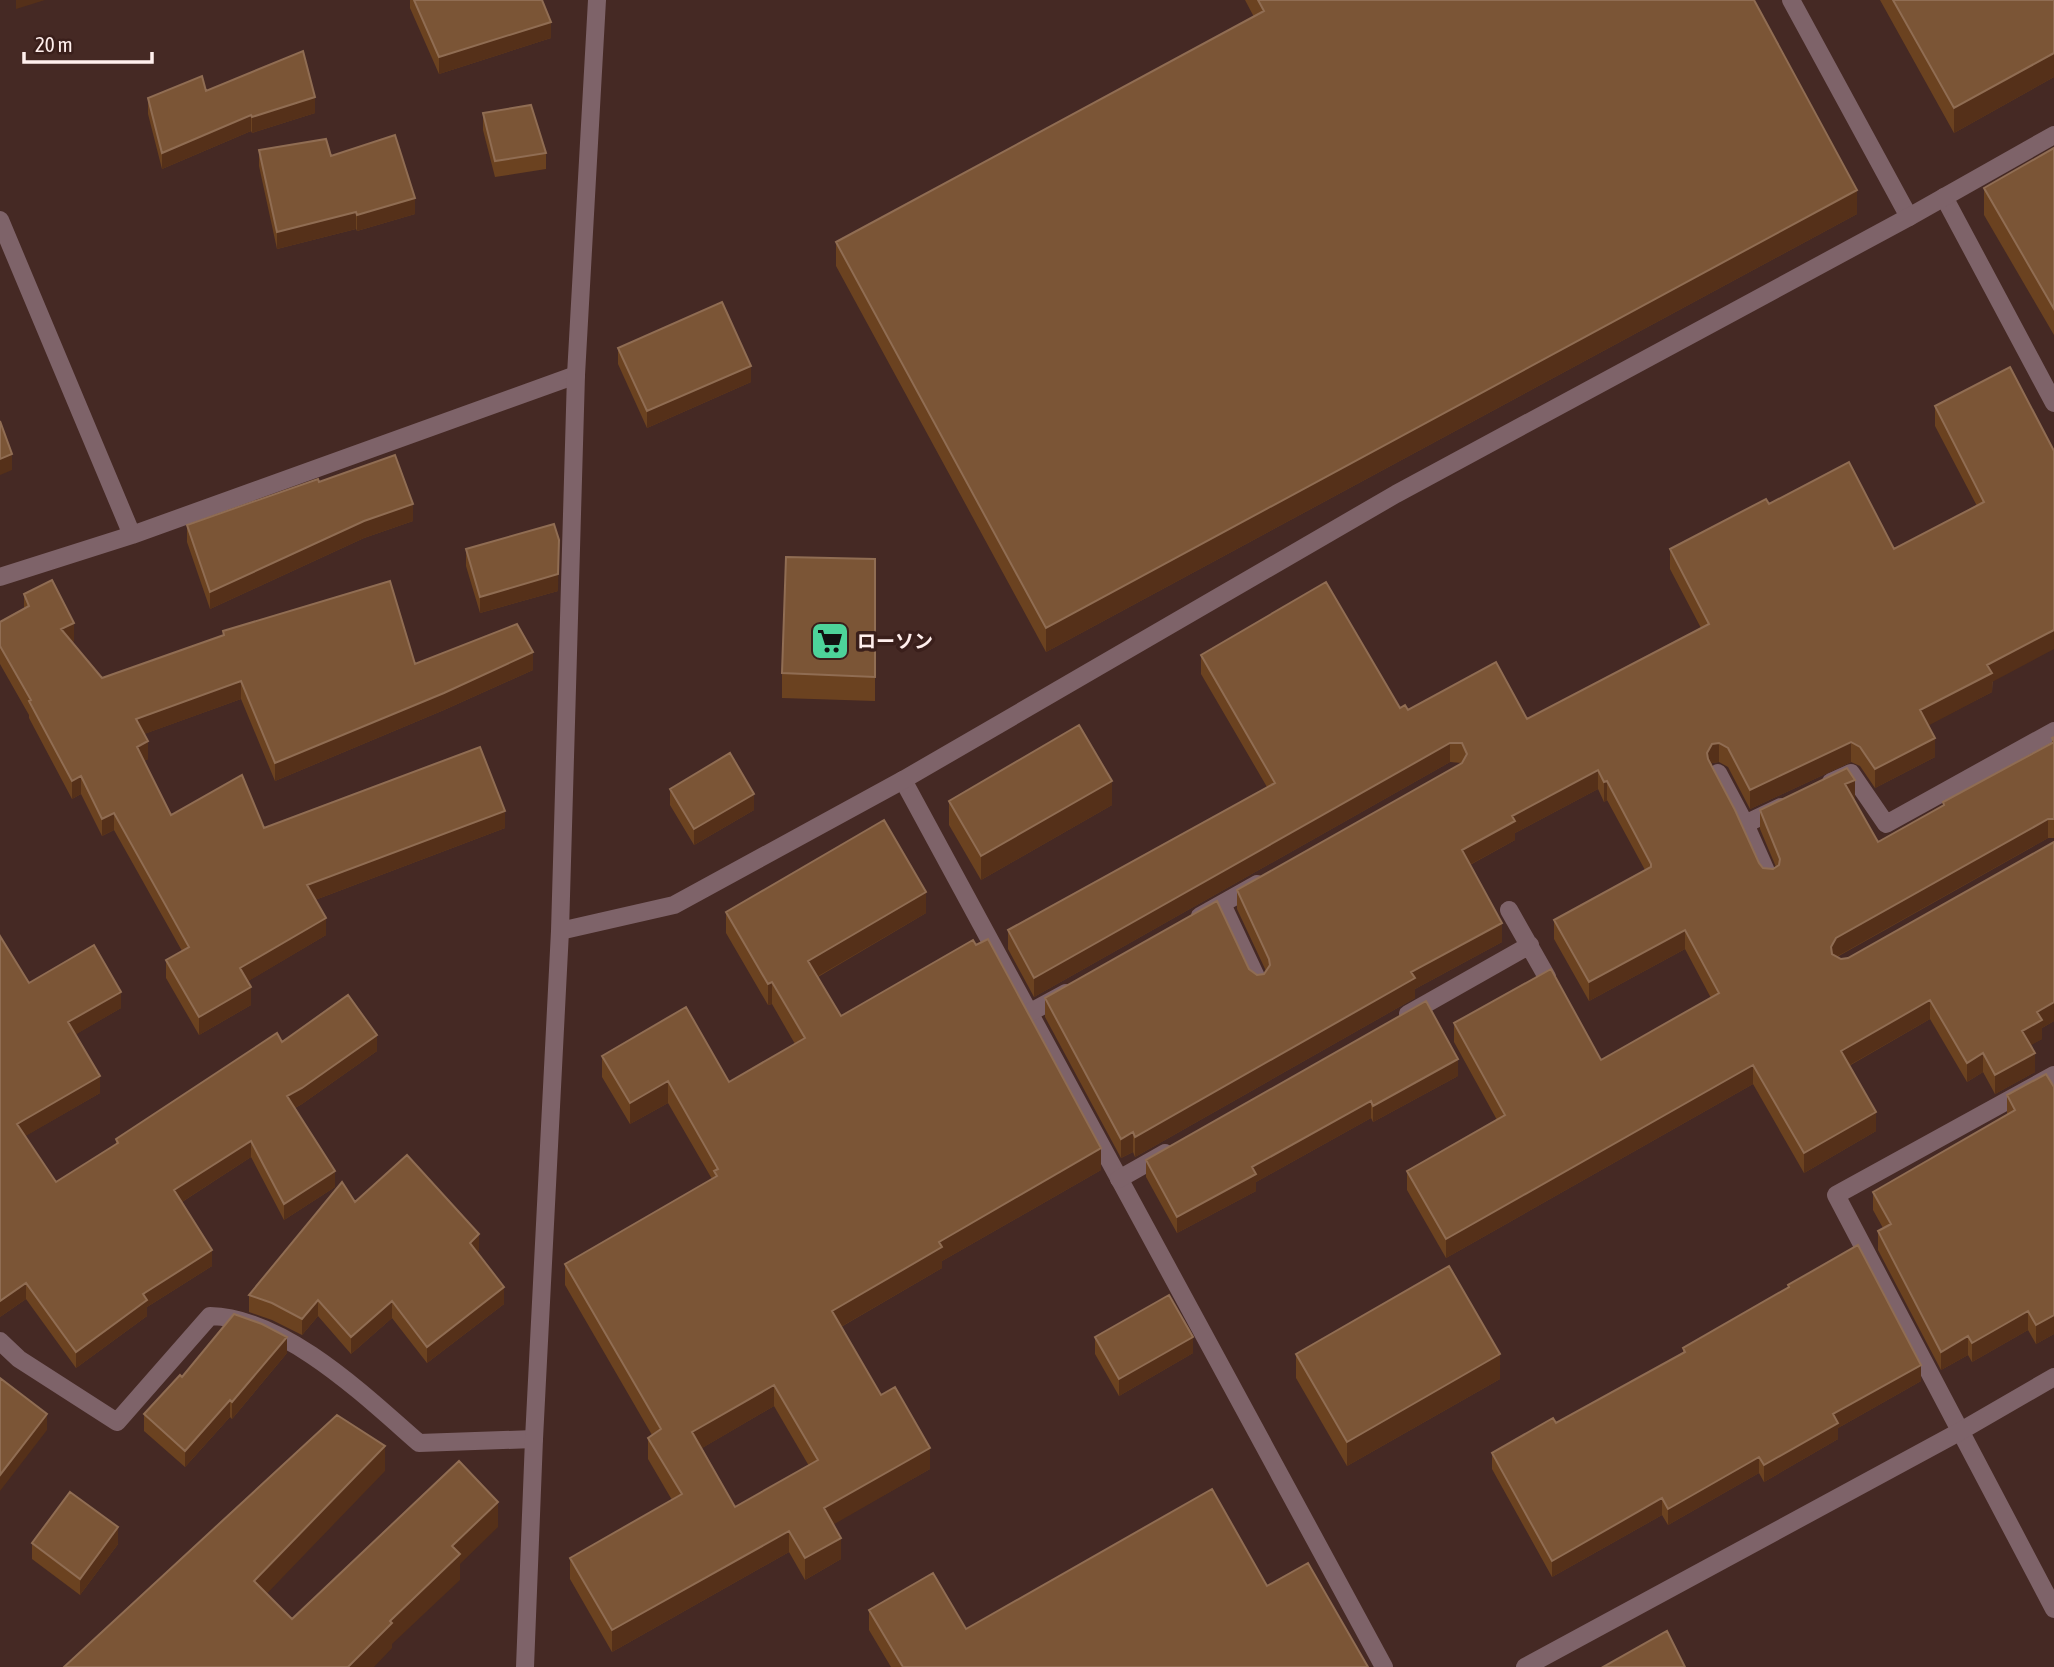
<svg xmlns="http://www.w3.org/2000/svg" width="2054" height="1667" font-family="'Asap Condensed','Noto Sans JP',sans-serif">
<style>
.lines{fill:none;stroke-linecap:round;stroke-linejoin:round}
.service{stroke:#7e6369;stroke-width:18}
.minor{stroke:#7e6369;stroke-width:18}
.tertiary{stroke:#7e6369;stroke-width:18}
.wall{fill:#6b4220;fill-rule:evenodd}
.shaded-wall{fill:#553019}
.building{fill:#7b5536;stroke:#906d53;stroke-width:2;fill-rule:evenodd}
.labels{text-anchor:middle;dominant-baseline:central;stroke-width:7;stroke-linejoin:round;paint-order:stroke}
.poi-label{font-size:19px;font-weight:bold;fill:#ffefed;stroke:#3a1f1b;text-anchor:start}
</style>
<rect width="100%" height="100%" fill="#452924"/>
<g class="lines">
<path class="service" d="M1791 0 1909 217
M1944 197 2054 403
M903 780 1384 1667
M2054 1075 1836 1195 2054 1609"/>
<path class="minor" d="M0 220 132 535
M0 577 132 535 576 375
M1718 773 1745 824 1781 807
M1831 782 1851 773 1886 824 2054 731
M1745 824 1769 878
M1222 904 1259 983
M1509 910 1547 977
M1200 916 1257 884
M1029 1013 1066 993
M1408 1014 1530 945
M1119 1179 1165 1153
M0 1341 19 1359 117 1422 210 1316C285 1318 364 1395 419 1443L534 1439
M1525 1667 1959 1432 2054 1377"/>
<path class="tertiary" d="M560 931 674 905 903 780 1396 494 1909 217 2054 135
M525 1667 534 1439 560 931 576 375 597 0"/>
</g>
<path class="wall" d="M410 0H542L551 38 439 74 410 8Z
M1245 0H1754L1857 214 1046 652 836 266V242L1254 17Z
M1880 0H2054V77L1954 133Z
M206 91 315 113 252 133 251 131 162 169 148 114V98Z
M483 113 546 153V169L495 177 483 130Z
M2054 148V335L1984 215V188Z
M259 150 331 156 415 214 357 231 356 229 277 249 259 166Z
M618 348 751 382 647 428 618 364Z
M2010 367 1992 692 1928 725 1935 757 1875 788 1860 766 1851 762 1750 809 1728 767 1719 762 1712 763 1711 765 1759 863 1763 868 1773 869 1776 867 1760 829V810L1855 799H1854L1878 842 1943 806V802L2052 743V738L2054 737V838H2048L1837 957 1841 959 1848 958 2054 842V1021L2042 1028V1039L2030 1045 2035 1072 1995 1094 1983 1072 1967 1082 1930 1019 1849 1066 1876 1131 1804 1173 1753 1084 1446 1258 1407 1190V1171L1497 1120 1454 1042V1023L1601 1060 1711 998 1685 949 1589 1001 1554 939V920L1645 870 1607 800 1604 802 1598 789 1515 833V840L1470 865 1502 942 1415 989V998L1135 1157 1133 1152 1121 1158 1045 1017V998L1249 969 1257 975 1264 974 1266 971 1237 909V890L1462 763 1450 762 1034 997 1008 949V930L1267 787 1201 674V655L1408 710 1527 719 1701 628 1670 569V549L1769 504 1894 549 1977 506 1935 426V406Z
M319 482 413 521 364 538 210 609 187 542V525Z
M466 549 558 591 480 613 466 566Z
M875 559V701L782 698V673Z
M24 594 74 641 72 642 102 678 223 635V631L415 664 533 670 444 710 275 781 241 699 144 734 148 759 144 761 171 815 264 828H505L315 900 326 935 248 981 251 1005 199 1035 166 978V960L182 951 114 830 102 836 81 794 72 799 29 718V715L0 664V622L24 609Z
M670 789 754 810 694 845 670 805Z
M949 801 1112 805 981 880 949 825Z
M726 912 926 913 818 977 841 1016 1101 1170 942 1261V1268L841 1327 881 1395 930 1469 833 1524 841 1559 805 1580 789 1552 612 1652 570 1579V1558L672 1500 648 1459V1438L652 1435 565 1285V1264L712 1179 668 1103 630 1124 602 1077V1056L729 1082 795 1044 772 1004 768 1005 726 933ZM774 1406 809 1466 735 1507 702 1448Z
M29 983 121 1008 76 1034 100 1093 25 1136 56 1182 116 1145V1139L282 1042 377 1051 302 1104 295 1108 335 1187 284 1220 251 1157 182 1202 212 1266 147 1307V1316L76 1368 26 1299 0 1317Z
M1458 1076 1373 1122 1371 1118 1256 1182V1191L1177 1233 1146 1177V1160Z
M2054 1087V1334L2036 1344 2028 1330 1972 1362 1968 1355 1941 1370 1878 1250V1231L1883 1228 1873 1210V1192L2007 1115V1095Z
M355 1202 479 1250 477 1252 504 1304 427 1363 392 1318 351 1354 318 1316 302 1335 272 1320 249 1312V1295Z
M1788 1285 1921 1381 1838 1428V1439L1764 1482 1759 1473 1668 1525 1662 1515 1552 1577 1492 1469V1453L1556 1423 1683 1354V1348L1788 1288Z
M1095 1337 1193 1353 1119 1396 1095 1354Z
M287 1353 232 1419 230 1417 185 1467 144 1431V1414L182 1377Z
M1296 1354 1500 1379 1347 1466 1296 1378Z
M32 1543 118 1544 80 1595 32 1559Z
M1267 1586 1368 1667H891L869 1630V1610L966 1629Z"/>
<path class="shaded-wall" d="M16 0H45L16 9Z
M551 22V38L439 74V57Z
M2054 53V77L1954 133V108Z
M315 97V113L252 133V117Z
M251 115V131L162 169V153Z
M1857 190V214L1046 652V628Z
M415 198V214L357 231V215Z
M356 212V229L277 249V232Z
M751 366V382L647 428V411Z
M12 454V470L0 475V459Z
M413 504V521L364 538 210 609V592L364 521Z
M559 540 558 591 480 613V597Z
M74 623V641L61 647V629Z
M2054 630V649L1992 682V692L1920 730V710L1987 665Z
M533 652V670L444 710 275 781V763Z
M241 681V699L136 737V719Z
M1935 738V757L1875 788V769Z
M148 741V759L137 765V747Z
M1851 742V762L1750 809V790Z
M1450 743V762L1034 997V978Z
M1719 743V762L1712 763 1707 772V753L1712 744Z
M1598 770V789L1515 833V840L1462 869V850L1512 816Z
M81 776V794L72 799V781Z
M1855 780V799L1845 804V784Z
M1112 781V805L981 880V856Z
M1607 781V800L1604 802V782Z
M754 794V810L694 845V829Z
M505 811V828L307 903V885Z
M114 813V830L102 836V819Z
M2048 819V838L1836 957 1831 966V947L1836 938Z
M926 892V913L808 982V961Z
M326 918V935L240 986V968Z
M1502 923V942L1415 989V998L1135 1157V1137L1411 972Z
M1685 930V949L1589 1001V982Z
M772 982V1004L768 1005V984Z
M251 987V1005L199 1035V1017Z
M121 992V1008L68 1039V1022Z
M1930 1000V1019L1841 1070V1051Z
M2054 1002V1021L2042 1028V1039L2022 1050V1031L2037 1012Z
M377 1035V1051L302 1104 287 1112V1096Z
M1983 1053V1072L1967 1082V1063Z
M2035 1053V1072L1995 1094V1075Z
M1458 1059V1076L1373 1122V1106Z
M1753 1065V1084L1446 1258V1239Z
M100 1076V1093L17 1141V1124Z
M668 1081V1103L630 1124V1103Z
M1371 1101V1118L1256 1182V1191L1177 1233V1217L1252 1167Z
M1876 1112V1131L1804 1173V1153Z
M1133 1132V1152L1121 1158V1139Z
M251 1141V1157L174 1207V1190Z
M1101 1148V1170L942 1261V1268L832 1332V1311L939 1242Z
M335 1171V1187L284 1220V1204Z
M479 1234V1250L470 1259V1243Z
M212 1250V1266L147 1307V1316L76 1368V1352L143 1294Z
M26 1283V1299L0 1317V1301Z
M504 1287V1304L427 1363V1347Z
M318 1300V1316L302 1335V1319Z
M392 1301V1318L351 1354V1337Z
M2028 1311V1330L1972 1362V1343Z
M2054 1315V1334L2036 1344V1325Z
M1968 1336V1355L1941 1370V1352Z
M287 1337V1353L232 1419V1402Z
M1193 1337V1353L1119 1396V1379Z
M1500 1354V1379L1347 1466V1442Z
M1921 1365V1381L1838 1428V1439L1764 1482V1465L1833 1414Z
M774 1385V1406L692 1454V1432Z
M230 1400V1417L185 1467V1451Z
M47 1414V1430L0 1491V1475Z
M385 1446V1471L254 1607V1581Z
M930 1448V1469L824 1530V1508Z
M1759 1457V1473L1668 1525V1509Z
M1662 1498V1515L1552 1577V1561Z
M498 1502V1527L460 1564V1580L392 1644V1648L374 1667H348L390 1621 452 1546Z
M118 1527V1544L80 1595V1579Z
M789 1531V1552L612 1652V1630Z
M841 1538V1559L805 1580V1558Z"/>
<path class="building" d="M414 0H542L551 22 439 57Z
M1258 0H1754L1857 190 1046 628 836 242 1264 11Z
M1893 0H2054V53L1954 108Z
M303 51 315 97 252 117 251 115 162 153 148 98 202 76 206 91Z
M531 105 546 153 495 161 483 113Z
M395 135 415 198 357 215 356 212 277 232 259 150 326 139 331 156Z
M2054 148V309L1984 188Z
M722 302 751 366 647 411 618 348Z
M2010 367 2054 451V630L1987 665 1992 673 1920 710 1935 738 1875 769 1860 747 1851 742 1750 790 1728 748 1719 743 1712 744 1707 753 1708 759 1735 810 1759 863 1763 868 1773 869 1779 865 1780 859 1760 810 1847 768 1855 780 1845 784 1878 842 1944 805 1943 802 2054 742 2052 738 2054 737V819H2048L1836 938 1831 947 1832 954 1841 959 1848 958 2054 842V1002L2037 1012 2042 1020 2022 1031 2035 1053 1995 1075 1983 1053 1967 1063 1930 1000 1841 1051 1876 1112 1804 1153 1753 1065 1446 1239 1407 1171 1505 1115 1454 1023 1551 969 1601 1060 1719 993 1685 930 1589 982 1554 920 1651 867V864L1607 781 1604 782 1598 770 1512 816 1515 821 1462 850 1502 923 1411 972 1415 978 1135 1137 1133 1132 1121 1139 1045 998 1217 901 1249 969 1257 975 1264 974 1270 965 1269 959 1237 890 1462 763 1467 754 1462 743H1450L1034 978 1008 930 1275 783 1201 655 1326 582 1400 708 1405 705 1408 710 1496 662 1527 719 1709 624 1670 549 1766 499 1769 504 1849 462 1894 549 1984 502 1935 406Z
M0 421 12 454 0 459Z
M395 455 413 504 364 521 210 592 187 525 318 479 319 482Z
M554 524 559 540 558 574 480 597 466 549Z
M786 557 875 559V677L782 673Z
M52 580 74 623 61 629 102 678 224 635 223 631 390 581 415 664 517 624 533 652 444 693 275 763 241 681 136 719 148 741 137 747 171 815 242 775 264 828 480 747 505 811 307 885 326 918 240 968 251 987 199 1017 166 960 189 947 114 813 102 819 81 776 72 781 29 701 31 700 0 646V622L29 606 24 594Z
M1079 725 1112 781 981 856 949 801Z
M730 753 754 794 694 829 670 789Z
M884 820 926 892 808 961 841 1016 973 940 976 945 988 939 1101 1148 939 1242 942 1247 832 1311 881 1395 895 1387 930 1448 824 1508 841 1538 805 1558 789 1531 612 1630 570 1558 682 1494 648 1438 661 1429 565 1264 717 1176 714 1171 718 1169 668 1081 630 1103 602 1056 686 1007 729 1082 805 1038 772 982 768 984 726 912ZM774 1385 818 1460 735 1507 692 1432Z
M0 936 29 983 94 945 121 992 68 1022 100 1076 17 1124 56 1182 118 1143 116 1139 277 1033 282 1042 348 995 377 1035 302 1088 287 1096 335 1171 284 1204 251 1141 174 1190 212 1250 143 1294 147 1300 76 1352 26 1283 0 1301Z
M1426 1001 1458 1059 1373 1106 1371 1101 1252 1167 1256 1174 1177 1217 1146 1160Z
M2046 1074 2054 1087V1315L2036 1325 2028 1311 1972 1343 1968 1336 1941 1352 1878 1231 1891 1224 1873 1192 2015 1110 2007 1095Z
M407 1155 479 1234 470 1243 504 1287 427 1347 392 1301 351 1337 318 1300 302 1319 272 1303 249 1295 342 1182 355 1202Z
M1858 1245 1921 1365 1833 1414 1838 1423 1764 1465 1759 1457 1668 1509 1662 1498 1552 1561 1492 1453 1553 1418 1556 1423 1685 1352 1683 1348 1789 1287 1788 1285Z
M1449 1266 1500 1354 1347 1442 1296 1354Z
M1169 1295 1193 1337 1119 1379 1095 1337Z
M234 1314 262 1324 287 1337 232 1402 230 1400 185 1451 144 1414 180 1375 182 1377Z
M0 1378 47 1414 0 1475Z
M337 1415 385 1446 254 1581 292 1619 459 1461 498 1502 452 1546 460 1554 390 1621 392 1623 348 1667H64Z
M1212 1489 1267 1586 1308 1563 1368 1667H903L869 1610 933 1573 966 1629Z
M70 1492 118 1527 80 1579 32 1543Z
M1667 1631 1685 1667H1603Z"/>
<defs>
<symbol id="supermarket-square" viewBox="-11 -11 22 22"><rect x="-9" y="-9" width="18" height="18" rx="4" fill="#4dd39a" stroke="#3a1f1b"/><path d="M-6-5.5h2.5l.6 2H6L4.5 2H-2.5L-4.4-4H-6ZM-1.5 3.2a1.3 1.3 0 1 0 .1 0ZM3 3.2a1.3 1.3 0 1 0 .1 0Z" fill="#111"/></symbol>
</defs>
<g fill-rule="evenodd">
<use href="#supermarket-square" x="808" y="619" width="44" height="44"/>
</g>
<g class="labels">
<g class="poi-label">
<text x="857" y="641">ローソン</text>
</g>
</g>
<path d="M24 52v10h128v-10" fill="none" stroke="#ffefed" stroke-width="3.5"/>
<text x="35" y="52" font-size="21" fill="#ffefed" stroke="#3a1f1b" stroke-width="5" paint-order="stroke">20 m</text>
</svg>
